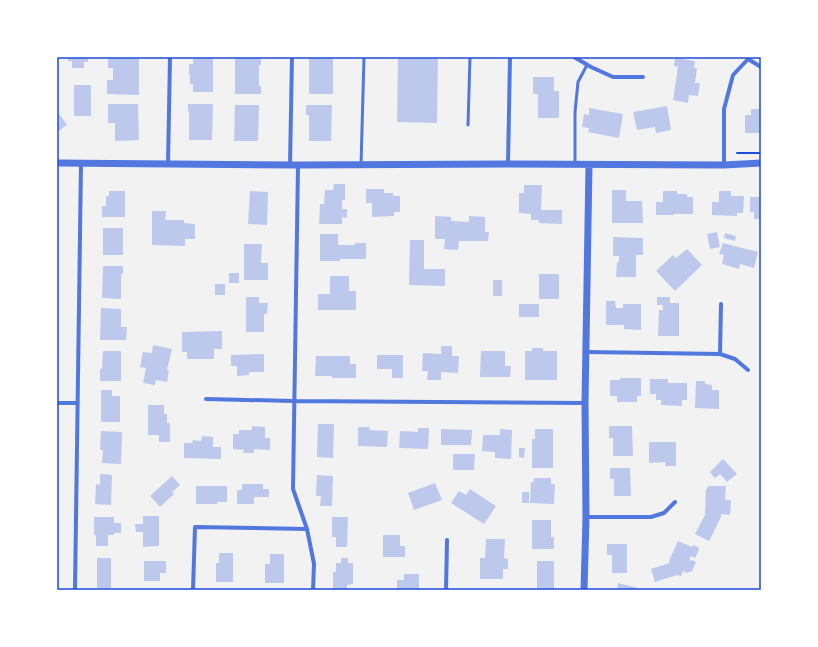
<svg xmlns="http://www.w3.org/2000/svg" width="818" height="647" font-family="'Work Sans',sans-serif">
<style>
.building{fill:#bdc9ec}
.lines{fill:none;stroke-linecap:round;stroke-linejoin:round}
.path{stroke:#1d4ed8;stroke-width:2}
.service{stroke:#5277de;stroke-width:3}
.minor{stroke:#5277de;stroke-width:4}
.tertiary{stroke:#5277de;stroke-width:7}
.neatline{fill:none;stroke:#1d4ed8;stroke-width:1.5}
</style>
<rect width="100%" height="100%" fill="#f2f2f2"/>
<path class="building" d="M68 57H88V62H84V68H72V61H68Z
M108 57H139V95L107 94V80H113V68H108Z
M193 57H213V92H193V84H190V75H189V64H193Z
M235 57H261V65H259V86H261V94H235Z
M309 57H333V94H309Z
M398 57H438L437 123 397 122Z
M675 58 695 61 694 68H697L695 83H700L698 96 689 95 688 103 673 100 678 67 674 66Z
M533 77H554V91H559V118H538V94H533Z
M74 85H91V116H74Z
M108 104H138L139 140 115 141V123H108Z
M188 104H213L212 140H189V111H188Z
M235 105H259L258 141H234Z
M306 105H332L331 141H309V115H306Z
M667 106 671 130 656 133 655 127 637 130 633 112Z
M589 108 623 114 619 138 588 132 589 128 582 127 584 114 589 115Z
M751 109H761V133H745V115H751Z
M57 111 67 125 57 132Z
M334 184H345V200H342V209H347V218L342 217V224H319L320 204H324L325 190H333Z
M524 185H542L541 210H562V224L539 223V220H531V214L519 213V193H524Z
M366 189H384V193H393V196H400V212H394V216L372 217V203H366Z
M612 190H626V201H642L643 223H612Z
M109 191H125V217H102V206H106V196H109Z
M250 191 268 192 267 225 248 224Z
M663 191H677V194H687V197H693V214H674V215H656V202H663Z
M719 191H731V196H744L743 213H737V216L712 215V202H719Z
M750 197H761V219H754V212H750Z
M152 211H166L165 220H184V223L195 224V239H185V246L152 245Z
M435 216 451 217V221L469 222V216L485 217V232H489L488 241H459L458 250 444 249 445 239H435Z
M103 228H123V255H103Z
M717 232 720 247 710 249 707 234Z
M725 233 736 236 735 241 724 238Z
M320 234H338V245H355V243H366V259H340V261H320Z
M613 237 643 238V255H636V277H616L617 262H619V256H613Z
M410 240H424V269H445V286L409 285Z
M723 243 758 252 754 268 740 264 739 269 722 264 724 255 719 254Z
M244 244H262L261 263H268V280H244Z
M687 249 702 265 675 291 656 271 673 255 676 258Z
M103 266H123V274H121V299L102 298Z
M229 273H239V283H229Z
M539 274H559V299H539Z
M330 276H349V291H356V310H318V294H330Z
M493 280H502V296H493Z
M215 284H225V295H215Z
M246 297H259V303H268L267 314H264V332H246Z
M657 297H670V303H679V336H658L659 310H663V305H657Z
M606 301H615L616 308H623V304H641V330L624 329V325H606Z
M519 304H539V317H519Z
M101 308 121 309V327H127L126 340H100Z
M222 331V349H214V359H187V352H182V332Z
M153 345 172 349 167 370H169L167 382 156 380 155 385 143 383 146 368 140 367 143 352 152 353Z
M441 346H452V356H459L458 373 441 372V380H427L428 371H422L423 353 441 354Z
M532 348H543V351H557V380H525V351H532Z
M103 351H121V381H100V369H102Z
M481 351H505V366H511L510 377H480Z
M264 354V372H249V375L237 376V366H231V355Z
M377 355H403V378H392V369H377Z
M316 356H350V364H356V378H332V376H315Z
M620 378H641V396H637V402H617V396H610V380H620Z
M650 379H668V383H687V400H682V406L661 405V400H656V394H650Z
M696 381H705V384L712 385V390H719V409L695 408Z
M101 390H112V396H120V422H101Z
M148 405H164V414H167V423H170V442H159V435H148Z
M318 424H334L333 458 317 457Z
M252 426 265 427V438H270V450L254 449V453H243L244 450 233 449V434H239V430H252Z
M609 426H632L633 456H613V438H609Z
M358 427H370L369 430 388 431 387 447 358 446Z
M418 428H429L428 449 399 448 400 431 418 432Z
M441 429 472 430 471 445H441Z
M500 429 512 430 511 459 495 458V452L482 451 483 435H500Z
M535 429H553V468H532V439H535Z
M101 431 122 432 121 464 102 463 103 450H100Z
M202 436 213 437V447H221V459L184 458V443H192L193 440 201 441Z
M649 442H676V466H665V462L649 463Z
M519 448H525L524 458 519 457Z
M453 454H475L474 470H453Z
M723 459 737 474 727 482 720 474 715 478 710 472Z
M610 468H630L631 496H614V479H610Z
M100 474 112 475 111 505 95 504 96 484 100 485Z
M317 475 333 476 332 506H320L321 496H316Z
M172 476 180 485 172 492 174 494 160 507 150 496Z
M534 478H551V484H555L554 504 530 503 531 482H534Z
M435 483 442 500 414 510 408 493Z
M242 484H263V489H269V497H254V504H237V490H242Z
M196 486H227V502H217V504H196Z
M708 486H726L725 500H731L730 515 721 514V517L709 541 695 534 705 515 706 490Z
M470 489 496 506 484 524 451 503 459 491 466 495Z
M522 492H529V503H522Z
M143 516H159V546L143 547V532H136L135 524H143Z
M94 517H114V523H121V533H114V535H108V546H96V535H94Z
M332 517H348L347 547H336V537H332Z
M532 520H551V537H554V549H532Z
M383 535H400V546H405V557H383Z
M486 539H505L504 558 508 559V569H503V579H480V558H485Z
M678 541 692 547 693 545 698 547 699 550 695 558 691 556 689 561 692 560 696 562 692 571 687 573 683 571 681 576 677 575 655 582 651 569 670 563 669 561Z
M607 544H627V573H612V555H607Z
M219 553H233V582H216V563H219Z
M270 554H284V583H265V564H270Z
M97 558H111V588H97Z
M341 558H348V563H353V584L347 585V590H333V572H336V563H341Z
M144 561H166V573H160V581H144Z
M537 561H554V590H537Z
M404 574H419V590H397V580H404Z
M618 583 638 588 637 590H617Z"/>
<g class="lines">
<path class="path" d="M737 153H761"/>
<path class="service" d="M468 125 470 57
M361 165 364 57
M575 165V112L578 82 587 65"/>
<path class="minor" d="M574 57 591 67 613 77H643
M748 59 761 67
M168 164 170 57
M508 164 510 57
M290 165 292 57
M298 165 293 489 307 529 314 564 313 590
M724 165V109L733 75 750 57
M587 352 720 354 735 359 748 370
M720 354 721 304
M206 399 293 401 585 403
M57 403H77
M586 517H651L664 513 675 502
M75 590 81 163
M193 590 195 527 307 529
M446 590 447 540"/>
<path class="tertiary" d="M57 163 298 165 508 164 724 165 761 163
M584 590 586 517 585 403 589 165"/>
</g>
<rect width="818" height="647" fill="none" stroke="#ffffff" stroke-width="116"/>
<rect x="58" y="58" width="702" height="531" class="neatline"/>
</svg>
